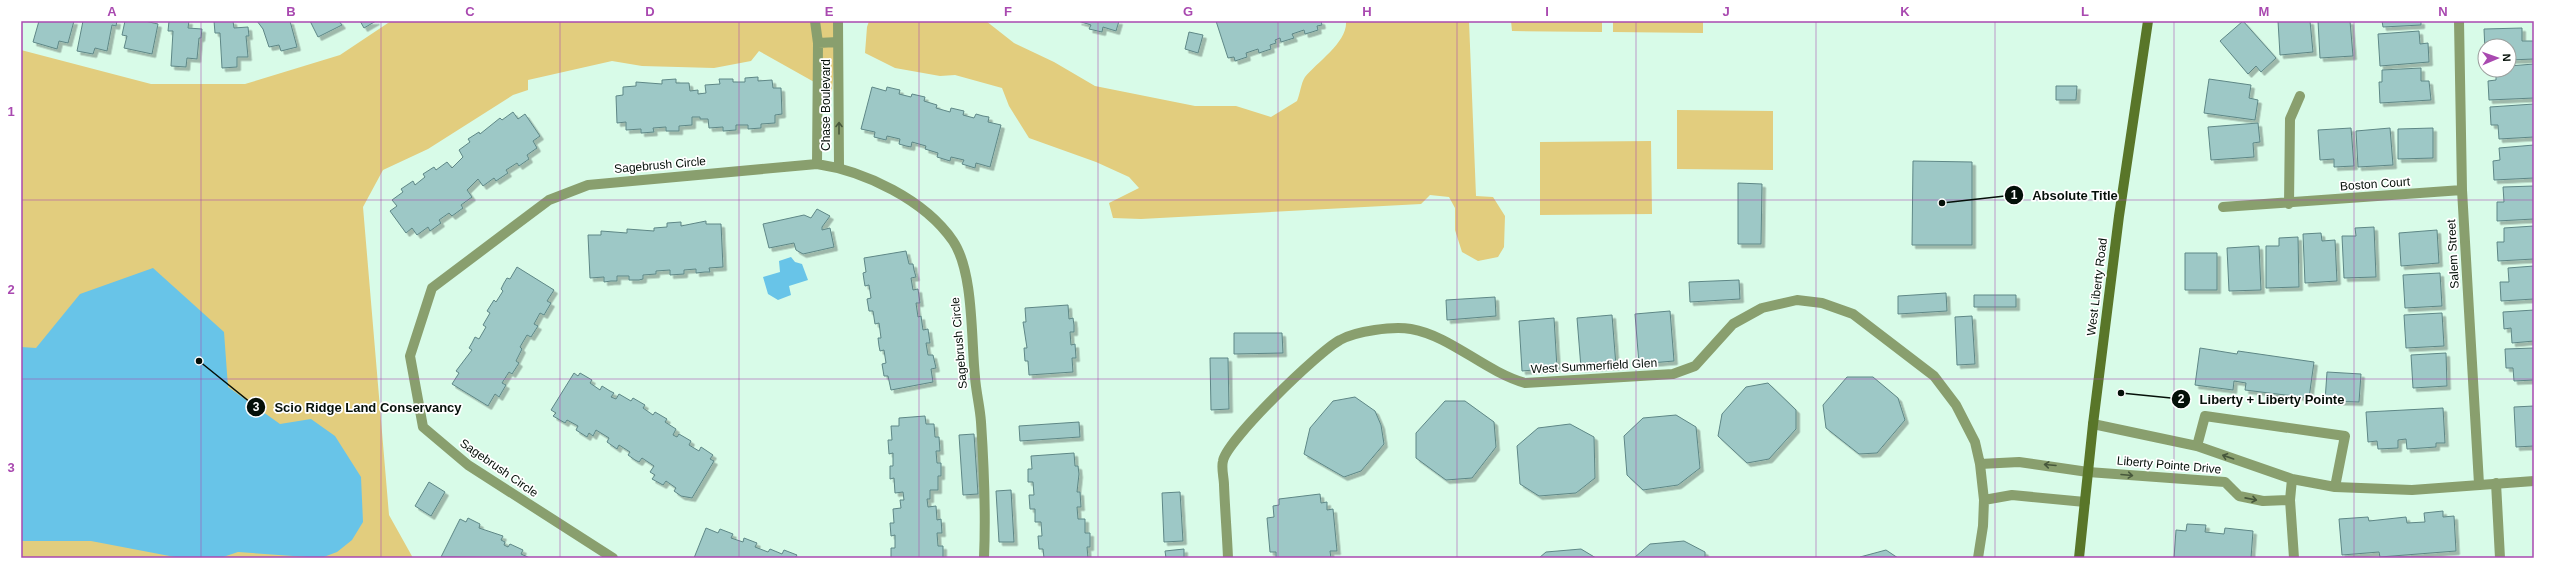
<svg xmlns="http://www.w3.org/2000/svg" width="2555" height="579" font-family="Arial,sans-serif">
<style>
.green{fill:#e2cd7e}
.water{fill:#68c4e8}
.building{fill:#9dc8c6;stroke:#5e8786;filter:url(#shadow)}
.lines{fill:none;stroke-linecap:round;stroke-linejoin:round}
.minor{stroke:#899f6e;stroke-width:10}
.secondary{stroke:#597629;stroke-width:10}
.oneway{stroke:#47583c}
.grid{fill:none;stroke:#a949b0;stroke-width:1;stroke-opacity:0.55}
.labels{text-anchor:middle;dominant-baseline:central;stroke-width:3.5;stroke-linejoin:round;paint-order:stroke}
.street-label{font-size:12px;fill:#051009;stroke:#fff}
.leader{fill:none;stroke:#051009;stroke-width:1.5}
.callout-dot{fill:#051009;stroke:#fff;stroke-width:1.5}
.mark-label{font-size:12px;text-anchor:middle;font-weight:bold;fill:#fff}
.callout-label{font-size:13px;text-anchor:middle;font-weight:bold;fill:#051009;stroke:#fff;stroke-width:3.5;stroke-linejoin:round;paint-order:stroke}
.neatline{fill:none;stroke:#a949b0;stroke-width:1.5}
.grid-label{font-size:13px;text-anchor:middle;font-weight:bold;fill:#a949b0}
</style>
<defs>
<filter id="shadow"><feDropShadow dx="3.5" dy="3.5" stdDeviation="0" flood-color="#0004"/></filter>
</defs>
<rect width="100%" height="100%" fill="#d8fbe8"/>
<path class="green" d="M391 21H838L832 92 759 51 751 61 714 68 642 66 612 61 528 80V90L513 95 428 149 383 170 363 207 389 515 413 558H21V50L151 84H245L340 55Z
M869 21H986L1014 43 1054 62 1095 86 1195 106H1236L1271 117 1297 101C1300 94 1301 83 1305 77 1317 62 1348 42 1346 21H1469L1476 196 1493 197 1505 216 1504 247 1498 257 1478 261 1462 252 1455 230V208L1449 197 1430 195 1421 204 1141 219 1113 218 1109 203 1139 188 1129 177 1096 162 1029 138 1009 106 1002 88 955 75 940 76 895 68 865 53 867 27Z
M1511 21H1602V32L1512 31Z
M1613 21H1703V33L1613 32Z
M1677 110 1773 111V170L1677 169Z
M1651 141 1652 214 1540 215V142Z"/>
<path class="water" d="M791 257 795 262 802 264 808 280 789 286 791 295 778 300 768 294 763 277 780 272 779 261Z
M153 268 224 332 228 387 280 424 311 419 335 436 361 477 363 522 352 540 337 552 321 558 238 552 220 558H180L91 541H21V347L36 348 80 294Z"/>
<path class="building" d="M39 21H74L68 43 59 41 57 49 33 42Z
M83 21H117L116 26 112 25 107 51 95 48 93 54 77 51Z
M125 21H145L158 24 152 54 124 48 127 36 122 35Z
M169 21H189L188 28 202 29 201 38H199L197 59 187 58 186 67 171 66 173 31H168Z
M214 21H233L234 28 248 27 249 36H246L248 57H237V67L222 68 220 33H215Z
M257 21H290L297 47 281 51 279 45 269 47 263 29Z
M310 21H339L342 25 318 37Z
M360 21H376L364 28Z
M1078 21H1119L1116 31 1103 27 1102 32 1089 29 1091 25Z
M1216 21H1321L1322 25 1317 26 1318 30 1312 32 1305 34 1304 30 1292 34 1294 38 1281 42 1280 38 1275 40 1276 43 1270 45 1271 49 1259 53 1258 49 1246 53 1247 57 1235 61 1234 57 1228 58Z
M2243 21 2276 58 2261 72 2256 66 2248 74 2220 41Z
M2278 21H2310L2313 52 2280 55Z
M2318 21H2350L2353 56 2320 58Z
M2382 21H2421V25L2383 27Z
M2522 28V41H2534V59L2509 60V46H2485V51L2484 29Z
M2419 31 2420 44 2428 43 2429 62 2380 66 2378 34Z
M1189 32 1203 35 1198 53 1185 49Z
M2534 64V98L2489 100 2488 81 2496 80V70H2509V66Z
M2421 68V81H2429L2431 100 2380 103 2379 82H2382V70Z
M758 77V81L772 80 773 88H781L782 114 775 115V123L761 124V128L748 129V125H736V130L723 131V127L709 128 708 119H700V117H692V125L679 126V131H666V127L653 128 654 132 641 133V129L626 130V122L617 123 616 96 623 95V87L636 86V82L662 84V80L676 79V83H689L690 91 698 90V94L706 93 705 85 720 84 719 79H733V82H745V78Z
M2209 79 2251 85 2249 98 2258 100 2255 120 2204 113Z
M2056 86H2077L2076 100H2056Z
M872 87 886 91 887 87 900 90 899 94 911 97 912 94 925 97 924 101 937 105 936 108 950 112 951 108 964 111 963 115 974 118 976 114 983 116 989 117 988 122 1001 125 990 167 976 163 975 168 962 164 964 160 951 157 950 161 937 157 938 153 925 149 926 146 912 142 911 147 906 146 899 144 900 139 887 136 886 140 874 137 875 132 861 129Z
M2534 104V137L2499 139 2498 125H2491L2490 107Z
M513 112 518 119 525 114 540 136 533 141 537 148 527 155 529 159 519 166 517 163 506 170 508 173 496 181 494 178 483 186 478 179 467 190 472 197 461 205 463 208 452 216 449 213 439 220 441 223 430 231 428 227 417 235 412 228 406 233 390 211 397 206 392 200 403 192 401 189 413 181 415 185 425 177 423 174 434 167 436 170 447 162 452 168 463 157 459 150 470 142 468 139 479 132 480 134 500 118 502 120Z
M2258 123 2260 142 2253 143 2254 157 2211 160 2208 127Z
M2351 128 2354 166 2334 167V159L2320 160 2318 130Z
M2390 128 2393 165 2358 167 2356 131Z
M2433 128V158L2398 159V129Z
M2534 145V178L2494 180 2493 161 2500 160 2499 148Z
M1913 161 1972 162V245H1912Z
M1738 183 1762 184 1761 244H1738Z
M2534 186V219L2497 221V202H2504L2503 187Z
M817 209 830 216 822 227V230L830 228 834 247 803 254 796 250 794 243 769 248 763 224 804 215 811 218Z
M706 221V224H721L723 267 709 268 710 272H705L696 273V269L684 270V274L670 275V270L656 271V274L643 275V279L639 280H629V276H617V281H611L604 282V277L590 278 588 235H601V231L627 233V229L654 231V228L667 227V223L681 222V226Z
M2534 226V259L2498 261 2497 242H2504V228Z
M2374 227 2376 277 2344 278 2342 236H2356L2355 228Z
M2437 230 2439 263 2401 266 2399 233Z
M2321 233 2322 241 2335 240 2337 281 2305 283 2303 234Z
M2298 237 2299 287 2266 288V246H2279V238Z
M2259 246 2261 290 2229 291 2227 248Z
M906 251 909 264H913L914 270 916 277 911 278 913 290 918 289 920 303H916L918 317 921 316 923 330 928 329 930 343H926L928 355H933L936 368 931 369 933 382 891 390 888 376H884L882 364 886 363 884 350 880 351 879 346 878 338H881L879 323 875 324 873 311H869L867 299 871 298 869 285 865 286 864 280 863 273 866 272 864 258Z
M2185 253H2217V290H2185Z
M2534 266V299L2501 301 2500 282H2509L2508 268Z
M517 267 554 290 547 301 551 303 544 315 540 313 534 324 538 326 531 337 527 335 520 347 522 349 516 361 519 363 512 374 509 372 502 383 506 385 499 397 495 394 488 406 452 384 459 373 456 371 472 350 469 348 472 343 475 337 479 339 486 327 483 325 490 313 487 311 494 300 496 302 503 291 501 289 504 283 507 278 510 279Z
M2440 273 2442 306 2405 308 2403 275Z
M1739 280 1740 299 1690 302 1689 282Z
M1946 293 1947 311 1898 314V296Z
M1974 295H2016V307H1974Z
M1495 297 1496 316 1447 320 1446 300Z
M1068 305 1069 319 1073 318 1074 325V332H1070L1071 345 1075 344 1076 358H1072L1073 372 1029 375 1028 361H1025L1024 348H1027L1023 322H1026L1025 308Z
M2534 310V341L2512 343 2511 328 2504 329 2503 312Z
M1670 311 1674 361 1639 364 1635 314Z
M2442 313 2444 346 2406 348 2404 315Z
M1612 315 1616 366 1581 368 1577 318Z
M1972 316 1975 364 1957 365 1955 317Z
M1554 318 1557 368 1522 371 1519 321Z
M1234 333H1282L1283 353 1234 354Z
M2200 348 2237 354 2238 351 2314 362 2309 398 2245 390 2246 383 2234 381 2233 390 2195 385Z
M2534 348V380L2514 381 2513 368H2506L2505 349Z
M2446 353 2447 386 2413 388 2411 355Z
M1210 358H1228L1229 409 1211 410Z
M2327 372 2361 374 2359 402 2325 401Z
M574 373 578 376 580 373 592 380 590 383 600 390 602 386 610 391 614 393 611 397 616 399 619 394 631 401 633 398 645 405 643 408 653 415 655 412 667 419 665 422 676 429 673 435 677 437 679 434 691 441 689 445 699 451 701 447 713 455 710 459 714 461 692 498 681 496 674 491 676 488 666 481 663 485 652 479 655 475 650 472 654 466 642 458 639 462 635 460 628 455 630 452 619 445 617 449 607 442 609 438 596 430 593 436 589 433 587 437 576 430 578 426 567 420 565 423 553 416 556 413 551 410Z
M1847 377H1873L1898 398 1905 420 1877 453 1859 454 1826 428 1823 405Z
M1768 383 1796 410V429L1769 459 1747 463 1718 436 1722 414 1746 387Z
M1355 397 1375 411 1381 425 1384 444 1361 471 1344 477 1304 454 1310 428 1333 401Z
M1445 401H1465L1494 422 1496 447 1472 478 1446 480 1416 458V433Z
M2534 406V446L2516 447 2514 407Z
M2443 408 2445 443H2436V447L2407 449 2406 439 2398 440V448L2378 449 2377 441 2368 442 2366 412Z
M1676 415 1696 427 1700 468 1678 485 1643 490 1627 475 1624 436 1643 418Z
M925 416 926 424H934L935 437H939L940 451H936L937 463H941V476H938V490H930V499H927L928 507 936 506 937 520 941 519 942 533H937L938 546H943V558H891V548H895V535L891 536 890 523H894L893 509 901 508 900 500H904L903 492 895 493 894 478 890 479V466H893V453L889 454 888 440H892L891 426H899V418Z
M1079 422 1080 437 1020 441 1019 426Z
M1570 424 1594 437 1595 478 1576 493 1539 496 1520 484 1517 446 1538 428Z
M974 434 978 494 963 495 959 435Z
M1074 453 1075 466H1078L1079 474 1077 492H1080L1081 507H1077L1078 519H1085V533H1090V547H1087L1088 558H1044L1043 549H1039L1038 536H1042L1041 522H1035V509H1030L1029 495H1034L1033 482H1028V469H1032L1031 456Z
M429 482 445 492 431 516 415 506Z
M1011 490 1014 542H999L996 491Z
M1180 492 1183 541 1164 542 1162 493Z
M1320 494 1321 503 1327 502V510L1333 509 1337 551H1330L1331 558H1276V552H1270L1267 518 1274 517 1273 506 1279 505V499Z
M2443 511V517L2454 516 2456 551 2380 557 2379 552 2342 555 2339 519 2368 517 2369 521 2406 517 2407 523 2425 522 2424 513Z
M468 518 480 524 479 528 503 536 501 540 505 542 504 545 508 547 510 544 523 550 521 554 530 558 441 557 460 519 466 522Z
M2187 524 2206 525 2205 532 2224 534 2225 528 2253 531 2251 558H2174L2176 530 2186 531Z
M706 528 718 533 720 529 733 534 731 538 743 542 744 538 757 543 755 547 768 552 770 549 782 554 784 550 797 555 795 558H694Z
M1684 541 1705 552V558H1634L1650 544Z
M1184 549V558H1166L1165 551Z
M1581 549 1596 558H1539L1546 552Z
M1886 550 1898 558H1859L1860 557Z"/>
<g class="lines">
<path class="minor" d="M815 21 818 43 817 164
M838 21 839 167
M2459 21 2462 190 2479 484
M818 43 838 42
M2289 204 2290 119 2300 96
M2223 207 2462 190
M2093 424 2197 446 2292 479 2335 487 2412 490 2534 481
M2197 446 2205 416 2345 436 2335 487
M1980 464 2019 462 2088 472 2225 482 2239 496 2263 501 2290 500
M2292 479 2290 500 2294 558
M2496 483 2500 558
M1984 500 2012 495 2085 502
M613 558 468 465 423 427 410 356 432 288 549 200 588 185 817 164C865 171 925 200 953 241 974 272 971 340 975 377 976 392 980 407 981 422 984 467 986 513 984 558
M1228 558C1227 534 1225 510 1224 485 1224 478 1221 468 1223 461 1226 441 1319 351 1340 340 1356 331 1393 326 1411 329 1451 336 1484 371 1525 383L1673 374 1695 366 1733 324 1762 308 1797 300 1822 303 1853 314 1934 376 1956 405 1975 442 1980 464 1984 500 1983 526 1978 558"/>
<path class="secondary" d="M2079 558 2093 424 2119 216 2148 21"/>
</g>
<defs><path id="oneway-shaft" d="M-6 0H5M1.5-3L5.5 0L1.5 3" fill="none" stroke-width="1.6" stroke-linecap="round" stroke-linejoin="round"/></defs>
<g class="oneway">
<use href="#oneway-shaft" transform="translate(839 128) rotate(-90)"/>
<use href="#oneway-shaft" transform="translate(2228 457) rotate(-161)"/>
<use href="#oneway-shaft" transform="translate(2050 465) rotate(-175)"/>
<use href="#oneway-shaft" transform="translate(2127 475) rotate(5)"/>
<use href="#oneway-shaft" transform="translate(2251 499) rotate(11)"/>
</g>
<path class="grid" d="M201 21V558M381 21V558M560 21V558M739 21V558M919 21V558M1098 21V558M1278 21V558M1457 21V558M1636 21V558M1816 21V558M1995 21V558M2174 21V558M2354 21V558M21 200H2534M21 379H2534"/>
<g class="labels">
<g class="street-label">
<text transform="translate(826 105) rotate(-90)">Chase Boulevard</text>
<text transform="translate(660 165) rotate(-5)">Sagebrush Circle</text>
<text transform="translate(2375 184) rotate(-4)">Boston Court</text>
<text transform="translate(2453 254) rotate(-93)">Salem Street</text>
<text transform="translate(2097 287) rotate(-83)">West Liberty Road</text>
<text transform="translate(959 343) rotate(-95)">Sagebrush Circle</text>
<text transform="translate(1594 366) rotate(-3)">West Summerfield Glen</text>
<text transform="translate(2169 465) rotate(5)">Liberty Pointe Drive</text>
<text transform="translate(499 468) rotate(35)">Sagebrush Circle</text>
</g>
</g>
<path class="leader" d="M1942 203L2014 195M2121 393L2181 399M199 361L256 407"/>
<g class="callout-dot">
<circle cx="1942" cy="203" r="4"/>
<circle cx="2121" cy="393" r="4"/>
<circle cx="199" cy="361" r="4"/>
<circle cx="2014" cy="195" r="10"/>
<circle cx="2181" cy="399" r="10"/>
<circle cx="256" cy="407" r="10"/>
</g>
<g class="mark-label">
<text x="2014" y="199">1</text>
<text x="2181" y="403">2</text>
<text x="256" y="411">3</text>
</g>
<g class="callout-label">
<text x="2075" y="200">Absolute Title</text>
<text x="2272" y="404">Liberty + Liberty Pointe</text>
<text x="368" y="412">Scio Ridge Land Conservancy</text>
</g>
<rect width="2555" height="579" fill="none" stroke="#ffffff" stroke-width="44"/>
<g transform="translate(2497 58) rotate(88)"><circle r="19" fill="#ffffff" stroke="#9b9f9d"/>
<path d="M0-3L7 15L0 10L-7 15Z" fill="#a949b0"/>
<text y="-6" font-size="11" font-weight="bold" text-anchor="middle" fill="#051009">N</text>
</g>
<rect x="22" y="22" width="2511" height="535" class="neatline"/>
<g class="grid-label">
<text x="112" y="16">A</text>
<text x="291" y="16">B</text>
<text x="470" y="16">C</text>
<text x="650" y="16">D</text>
<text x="829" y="16">E</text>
<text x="1008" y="16">F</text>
<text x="1188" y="16">G</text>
<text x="1367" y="16">H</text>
<text x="1547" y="16">I</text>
<text x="1726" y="16">J</text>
<text x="1905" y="16">K</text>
<text x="2085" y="16">L</text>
<text x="2264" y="16">M</text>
<text x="2443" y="16">N</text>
<text x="11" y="116">1</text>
<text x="11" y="294">2</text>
<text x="11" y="472">3</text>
</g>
</svg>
